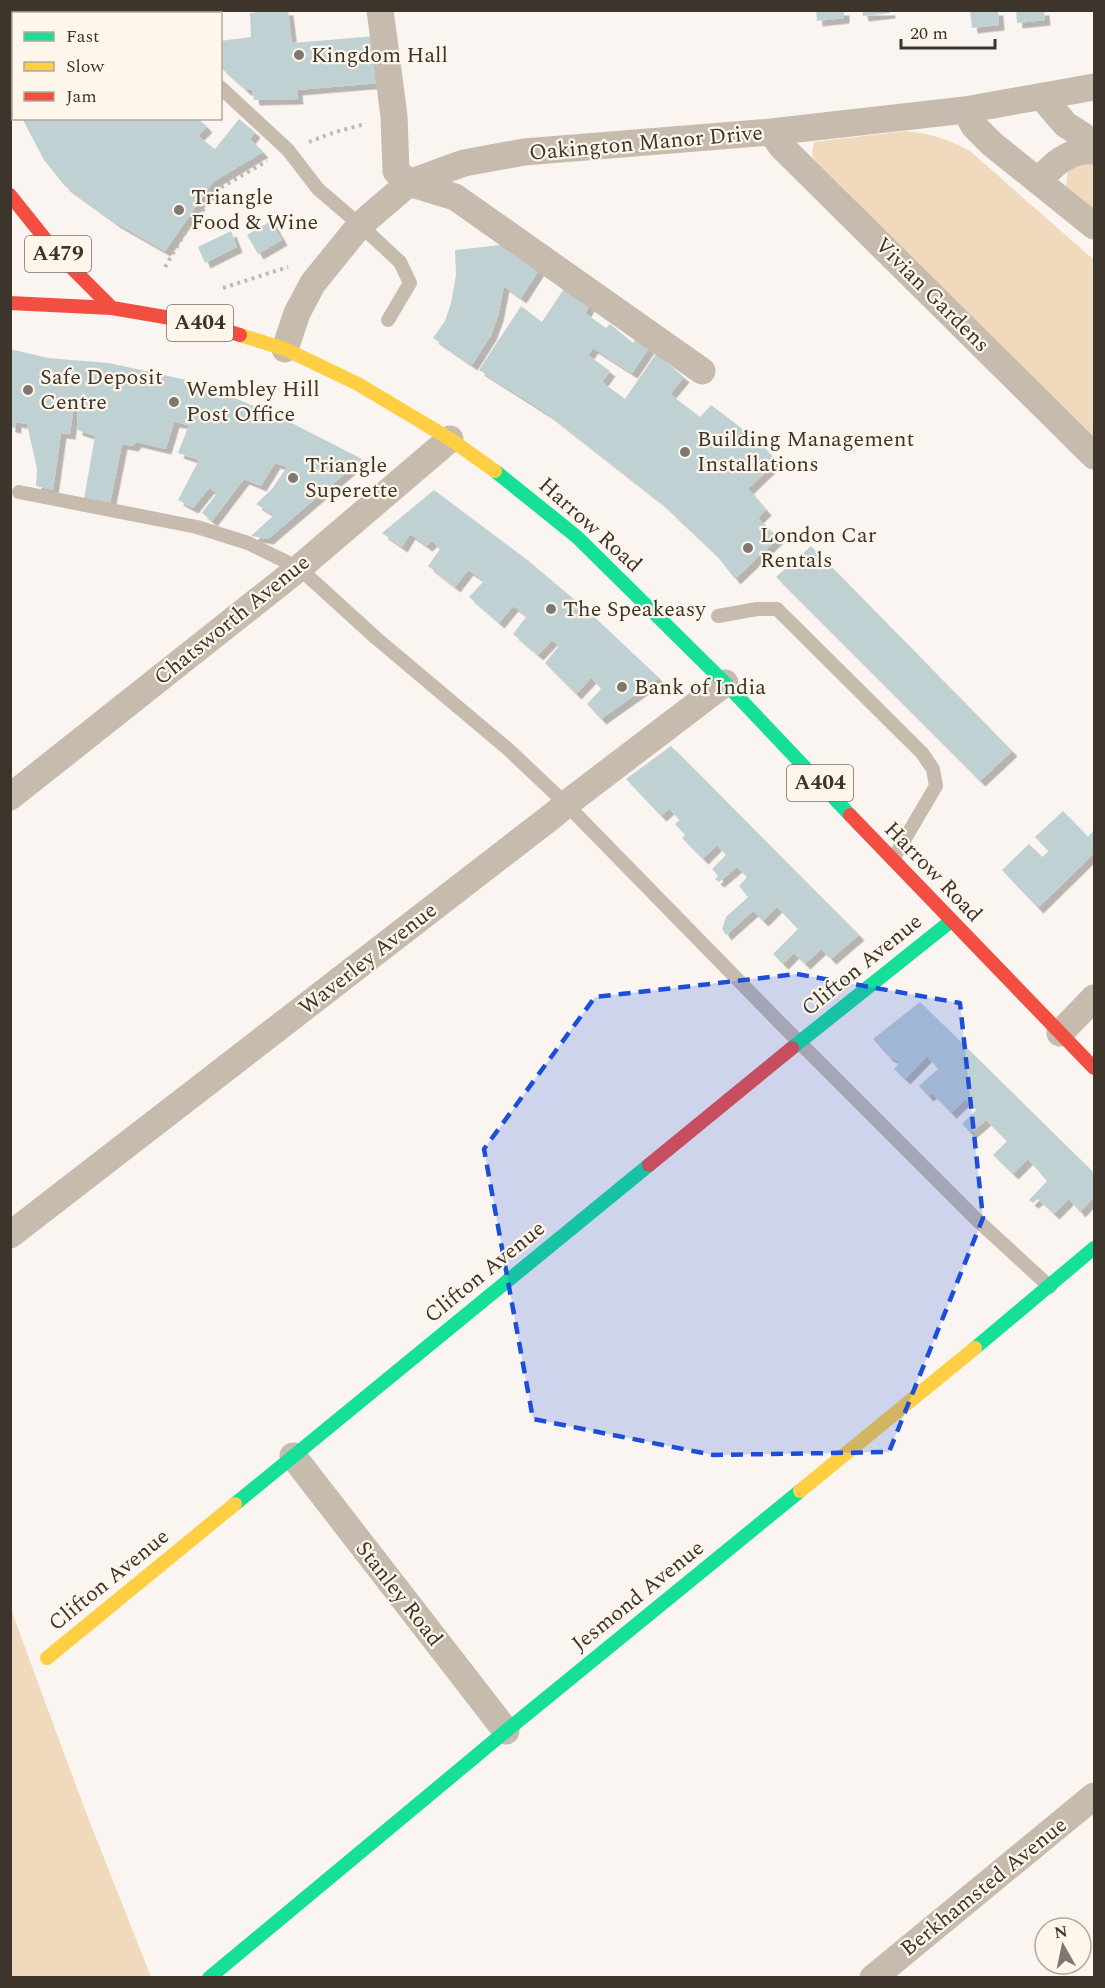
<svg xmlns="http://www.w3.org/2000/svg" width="1105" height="1988" font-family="Spectral,serif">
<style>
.green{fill:#f0d9bd}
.building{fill:#c0d1d4;filter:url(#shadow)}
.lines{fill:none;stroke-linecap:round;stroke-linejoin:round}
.path{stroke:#c1b9b0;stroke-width:4;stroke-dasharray:3 4.5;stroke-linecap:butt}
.lane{stroke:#c7bbad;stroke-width:14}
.street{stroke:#c7bbad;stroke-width:27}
.fast{stroke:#16e098;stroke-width:14}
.slow{stroke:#ffcf43;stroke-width:14}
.jam{stroke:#f24e42;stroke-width:14}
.marked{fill:#1d4ed8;fill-opacity:0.2;stroke:#1d4ed8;stroke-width:4.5;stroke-dasharray:12 8;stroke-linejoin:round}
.poi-dot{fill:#7f7870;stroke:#fff6eb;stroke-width:2}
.labels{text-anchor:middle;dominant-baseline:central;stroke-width:4.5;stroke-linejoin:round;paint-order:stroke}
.shield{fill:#fff6eb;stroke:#776f65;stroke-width:1.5}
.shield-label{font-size:21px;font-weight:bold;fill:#3d352b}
.poi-label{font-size:22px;fill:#3d352b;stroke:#fff6eb;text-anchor:start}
.street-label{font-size:22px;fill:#3d352b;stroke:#fff6eb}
</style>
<defs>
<filter id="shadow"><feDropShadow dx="5.5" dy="5.5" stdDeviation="0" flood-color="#0004"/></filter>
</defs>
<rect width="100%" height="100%" fill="#faf5f0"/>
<path class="green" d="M905 131C929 133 949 139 970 151L1094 260V442L818 167 812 155 814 142Z
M1086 161 1094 164V209L1066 186 1068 168Z
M10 1607 85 1810 151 1977H11Z"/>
<path class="building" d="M274 10H288L292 43 376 36 380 83 297 90 298 99 254 100 252 89 246 90 220 67V41L251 37 250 13Z
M816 10H844V18L817 21Z
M862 10H890V13L863 16Z
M970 10H998L999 25 972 28Z
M1016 10H1044L1045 20 1017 23Z
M14 45V88H12L10 46Z
M22 118H198L207 127 198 136 215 149 239 119 255 132 250 139 263 152 213 182 165 251 116 223 65 186 44 160Z
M271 221 282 240 258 254 247 235Z
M231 231 237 247 205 263 198 247Z
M519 243 544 262 521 298 504 286 498 316 491 335 472 365 433 338 445 321 451 303 456 275 455 250Z
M565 287 591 303 585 313 606 328 610 324 633 343 635 339 649 348 632 373 593 348 588 355 610 371 602 382 625 399 656 354 684 377 670 394 700 417 711 405 757 440 777 461 748 489 766 510 758 518 778 538 735 579 718 557 659 501 548 414 479 370 521 306 542 322Z
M10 349 48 358 109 363 196 382 278 416 362 459 268 539 251 536 274 515 256 504 272 489 287 467 275 463 261 486 244 479 212 521 202 513 217 493 209 488 193 508 178 500 199 460 178 453 189 425 174 422 166 449 136 442 133 446 122 444 110 504 84 499 95 436 77 430 78 405H74L70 434 61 433 53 490 36 486 37 469 27 424 16 422V428L10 427Z
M434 490 530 562 590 613 659 678 601 719 587 704 601 689 597 684 591 678 576 694 545 663 559 646 552 640 538 655 513 634 527 616 513 606 499 623 469 597 484 581 468 570 455 587 428 566 440 549 432 541 427 546 410 534 402 547 382 533Z
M811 546 1012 751 980 781 776 577Z
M671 746 859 935 831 959 821 949 805 964 794 953 783 964 773 954 798 929 777 907 763 921 753 911 726 935 722 929 726 917 748 897 739 886 747 877 737 867 719 882 715 879 718 876 712 869 726 855 717 845 703 859 682 838 685 835 675 824 680 820 669 809 661 816 626 779Z
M1063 811 1088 837 1094 830V853L1038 908 1002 870 1029 844 1042 857 1049 851 1035 837Z
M920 1002 1094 1173V1197L1080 1212 1069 1199 1054 1214 1038 1199 1033 1203 1029 1200 1047 1181 1028 1159 1013 1174 993 1155 1007 1141 986 1120 971 1133 962 1124 976 1110 966 1099 951 1113 932 1093 928 1096 919 1086 938 1069 927 1056 905 1079 894 1069 900 1062 888 1056 873 1039Z"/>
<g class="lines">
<path class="path" d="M104 14 114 10
M10 40H14
M309 142 335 132 365 124
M165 267 186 231 222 187 267 161
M223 288 288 267"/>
<path class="lane" d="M220 87 288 150 318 189 360 225 400 262 410 283 388 320
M19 492 197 527 248 543 299 568 376 638 509 750 566 804 785 1028 976 1219 1050 1287
M718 616 757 609H777L922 753 933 769 936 786 893 859"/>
<path class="street" d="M380 10 394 116 396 171 409 183 455 197 702 371
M1042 97 1065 124 1094 143
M965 110 974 126 992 144 1094 226
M771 132 782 147 1094 456
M1038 181C1053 165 1070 148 1094 151
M285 349 297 313 313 283 360 225 409 183 464 163 524 152 771 132 965 110 1094 87
M10 797 299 568 450 439
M1060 1033 1094 998
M10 1235 556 813 566 804 725 683
M293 1456 506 1731
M873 1978 1094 1796"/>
<path class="fast" d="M495 471 577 537 725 683 850 815
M792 1048 951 921
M975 1348 1094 1248
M235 1504 649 1165
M209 1978 506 1731 800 1491"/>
<path class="slow" d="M240 335 285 349 358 384 450 439 495 471
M800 1491 975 1348
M47 1658 235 1504"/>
<path class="jam" d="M10 195 54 250 112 308
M10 303 112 308 200 323 240 335
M850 815 1094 1068
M649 1165 792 1048"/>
</g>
<path class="marked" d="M797 974 960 1003 983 1218 889 1452 713 1455 533 1419 484 1149 595 997Z"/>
<g class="poi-dot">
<circle cx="299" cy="55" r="6"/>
<circle cx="179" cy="210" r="6"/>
<circle cx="28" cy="390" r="6"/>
<circle cx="174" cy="402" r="6"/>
<circle cx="685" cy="452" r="6"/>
<circle cx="293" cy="478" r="6"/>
<circle cx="748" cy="548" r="6"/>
<circle cx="551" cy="609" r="6"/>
<circle cx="622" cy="687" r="6"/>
</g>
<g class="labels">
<g class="shield">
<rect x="25" y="236" width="66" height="36" rx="4.5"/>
<rect x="167" y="305" width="66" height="36" rx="4.5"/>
<rect x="787" y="765" width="66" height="36" rx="4.5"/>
</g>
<g class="shield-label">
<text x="58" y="254">A479</text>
<text x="200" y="323">A404</text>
<text x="820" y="783">A404</text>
</g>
<g class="poi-label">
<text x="311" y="55">Kingdom Hall</text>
<text x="191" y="197">Triangle<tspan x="191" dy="25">Food &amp; Wine</tspan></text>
<text x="40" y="377">Safe Deposit<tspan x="40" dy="25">Centre</tspan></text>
<text x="186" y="389">Wembley Hill<tspan x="186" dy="25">Post Office</tspan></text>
<text x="697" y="439">Building Management<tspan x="697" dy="25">Installations</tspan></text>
<text x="305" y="465">Triangle<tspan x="305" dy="25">Superette</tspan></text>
<text x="760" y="535">London Car<tspan x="760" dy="25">Rentals</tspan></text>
<text x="563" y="609">The Speakeasy</text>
<text x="634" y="687">Bank of India</text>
</g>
<g class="street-label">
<text transform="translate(646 143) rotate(-5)">Oakington Manor Drive</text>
<text transform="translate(932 295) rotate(45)">Vivian Gardens</text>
<text transform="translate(590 525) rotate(42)">Harrow Road</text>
<text transform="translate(232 620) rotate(-39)">Chatsworth Avenue</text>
<text transform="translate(933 872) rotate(46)">Harrow Road</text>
<text transform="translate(368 959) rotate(-38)">Waverley Avenue</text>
<text transform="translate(862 965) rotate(-39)">Clifton Avenue</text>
<text transform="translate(485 1272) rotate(-39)">Clifton Avenue</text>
<text transform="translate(109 1580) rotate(-39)">Clifton Avenue</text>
<text transform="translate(399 1594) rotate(52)">Stanley Road</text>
<text transform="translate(638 1596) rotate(-39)">Jesmond Avenue</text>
<text transform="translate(984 1887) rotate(-39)">Berkhamsted Avenue</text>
</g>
</g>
<rect width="1105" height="1988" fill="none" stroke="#3d352b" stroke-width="24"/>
<rect x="12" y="12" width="210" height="108" fill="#fff6eb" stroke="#b1a99e" stroke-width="1.5"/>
<rect x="24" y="32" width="30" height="9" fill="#16e098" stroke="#b1a99e" stroke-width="1.5"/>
<text x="66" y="42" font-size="18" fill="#3d352b">Fast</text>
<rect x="24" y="62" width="30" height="9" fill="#ffcf43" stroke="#b1a99e" stroke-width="1.5"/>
<text x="66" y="72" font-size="18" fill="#3d352b">Slow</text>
<rect x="24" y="92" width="30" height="9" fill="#f24e42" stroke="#b1a99e" stroke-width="1.5"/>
<text x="66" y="102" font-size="18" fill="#3d352b">Jam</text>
<g transform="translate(1063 1946) rotate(351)"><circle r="28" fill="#fff6eb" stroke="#b1a99e" stroke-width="1.5"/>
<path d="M0-4.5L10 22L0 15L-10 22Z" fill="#7f7870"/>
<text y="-9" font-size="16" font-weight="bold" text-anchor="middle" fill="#3d352b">N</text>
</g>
<path d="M901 39v9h94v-9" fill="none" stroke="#3d352b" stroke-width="3"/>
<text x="910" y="39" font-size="18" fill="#3d352b" stroke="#fff6eb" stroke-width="4.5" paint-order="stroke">20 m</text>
</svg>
